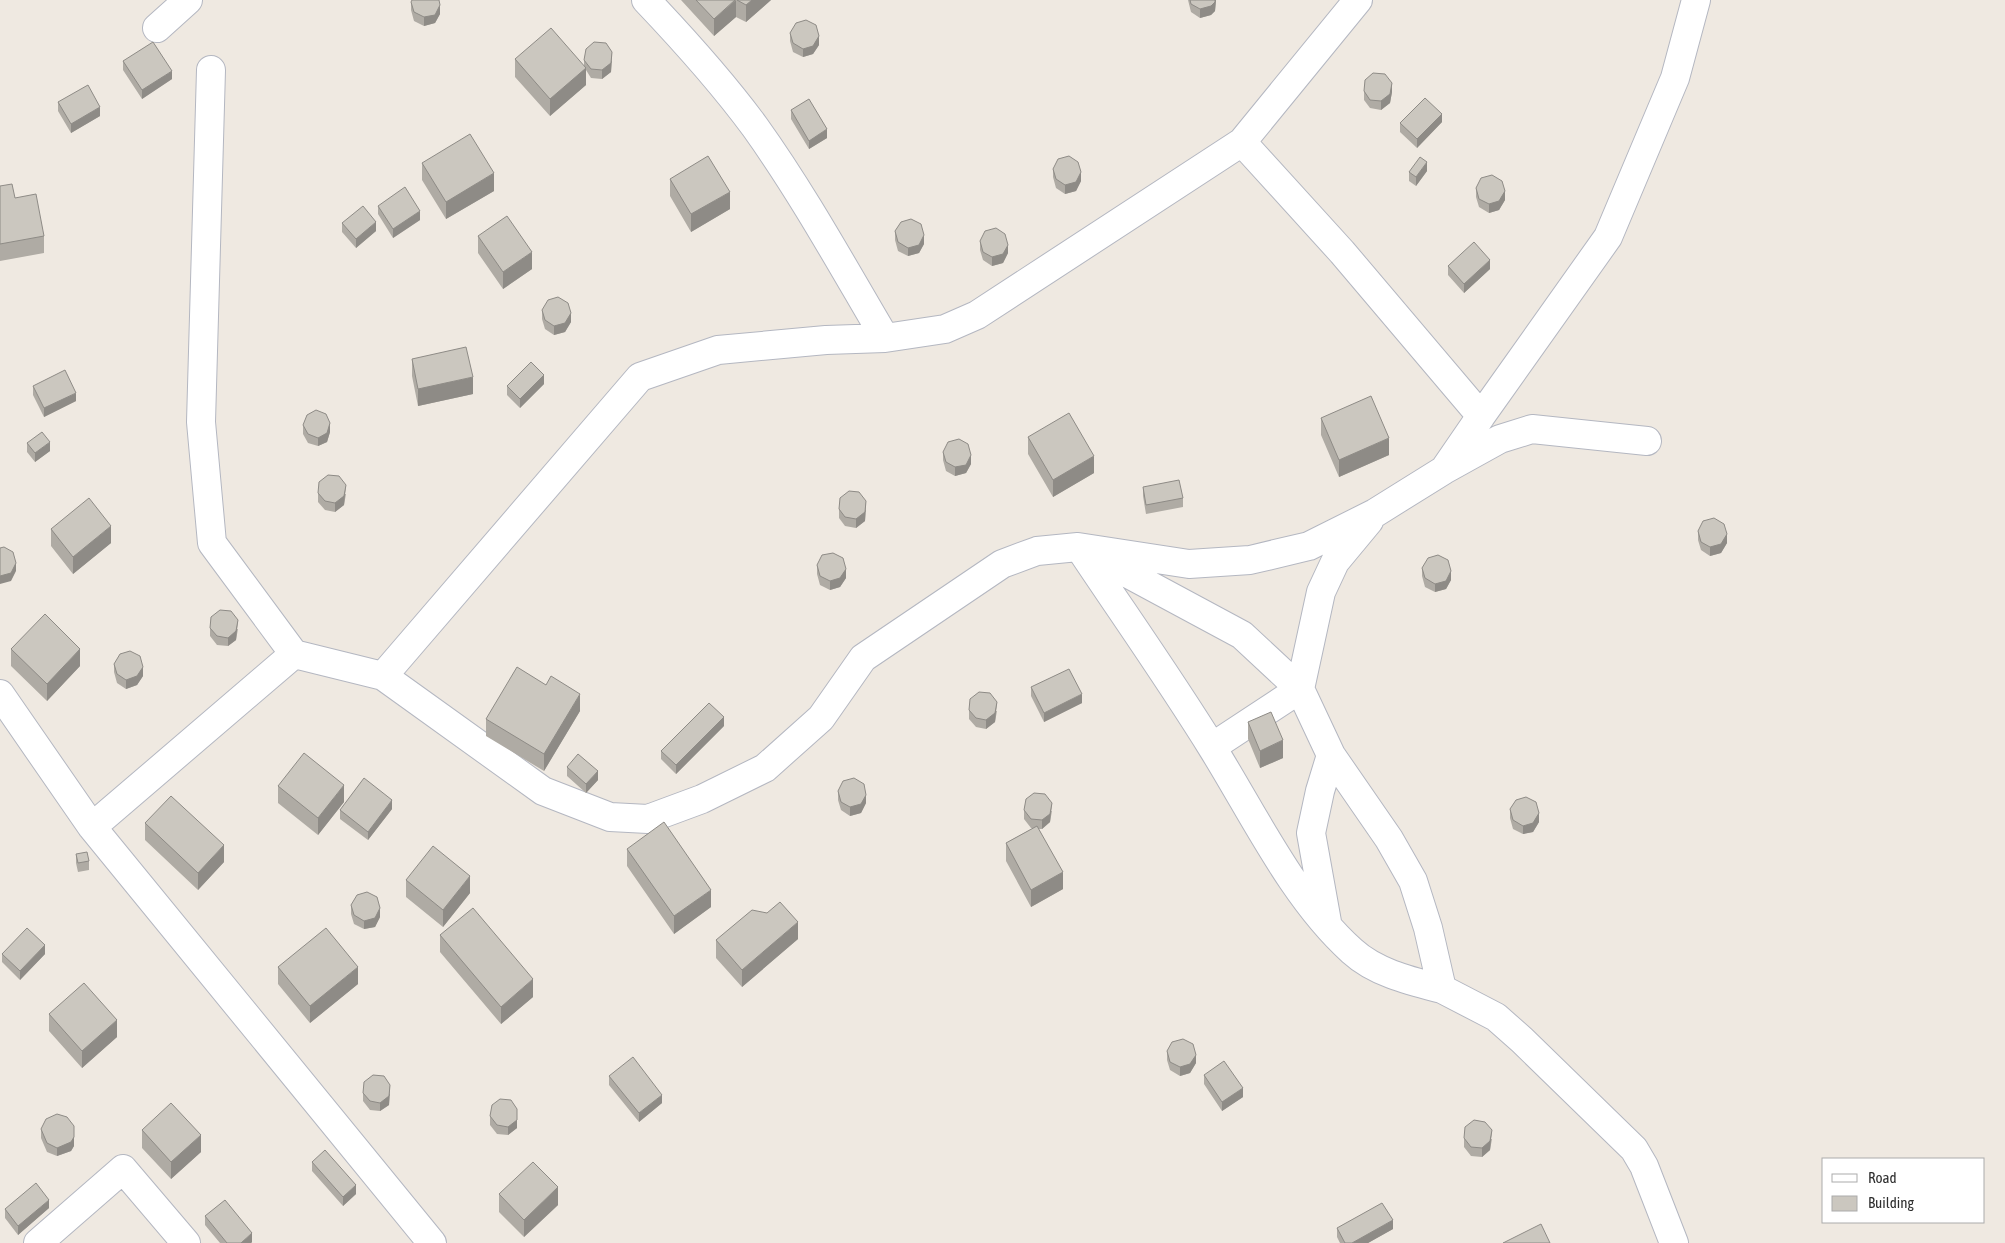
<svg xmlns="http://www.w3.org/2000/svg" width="2005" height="1243" font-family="'Asap Condensed',sans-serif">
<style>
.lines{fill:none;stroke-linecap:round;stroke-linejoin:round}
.street-casing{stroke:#b4b7c1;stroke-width:30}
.street{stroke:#fff;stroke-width:28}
.wall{fill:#afaba4}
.shaded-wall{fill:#8e8b86}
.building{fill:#cbc7bf;stroke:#8e8b86}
</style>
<rect width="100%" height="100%" fill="#efe9e1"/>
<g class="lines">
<defs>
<path id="street" d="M646 0C684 40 722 82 755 127 803 194 843 267 885 338
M157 28 188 0
M1242 142 1342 252 1481 416 1446 467
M1481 416 1608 237 1675 78 1696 0
M1081 550C1125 616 1171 681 1213 749 1254 815 1294 899 1352 951 1376 973 1411 981 1442 989
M1097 557 1242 635 1300 689 1331 755 1389 839 1413 881 1428 928 1442 989 1496 1017 1522 1040 1634 1149 1644 1166 1674 1243
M294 654 383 676 543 791 610 817 648 819 702 799 765 768 821 718 863 658 1002 564 1037 551 1078 547 1189 564 1250 560 1309 546 1375 513 1444 470 1500 439 1532 429 1647 441
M383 676 640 377 718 350 826 340 885 338 945 329 977 315 1242 142 1358 0
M0 694 92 827 432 1243
M1212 747 1300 689 1321 592 1335 562 1369 521
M92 827 294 654 212 543 201 422 211 70
M1327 922 1311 833 1320 791 1331 755
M38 1243 123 1169 186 1243"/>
</defs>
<use href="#street" class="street-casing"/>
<use href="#street" class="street"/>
</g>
<path class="wall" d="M681 0H771L746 22 736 17 714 36Z
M1188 0H1216L1215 11 1211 15 1200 18 1191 12Z
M411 2 440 14 435 23 424 26 414 21 411 10Z
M790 33 819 45 813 54 803 57 793 52 790 41Z
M515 59 584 67V60L612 61 611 72 602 79 591 78 586 70V85L550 116 515 77Z
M123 61 172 79 142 99 123 70Z
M1364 91 1392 92 1390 103 1381 110 1370 108 1364 100Z
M58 102 100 116 71 133 58 111Z
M791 110 827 138 809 149 791 119Z
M1442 122 1417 148 1400 132V123Z
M422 163 494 191 446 219 422 180Z
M1053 169 1081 181 1076 191 1065 194 1056 188 1053 177Z
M1427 171 1416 186 1409 181V172Z
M670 179 730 209 691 232 670 196Z
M0 186 15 198 44 236V253L0 261Z
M1476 188 1505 200 1499 210 1489 213 1479 207 1476 197Z
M378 206 420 220 393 238 378 214Z
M342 223 376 231 356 248 342 232Z
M895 231 924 244 919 253 908 256 898 251 895 240Z
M478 236 532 269 503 289 478 253Z
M980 241 1008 253 1003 263 992 266 983 260 980 250Z
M1448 266 1490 269 1464 293 1448 275Z
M542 310 571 322 565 332 554 335 545 329 542 319Z
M412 359 473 394 418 406 412 376Z
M544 384 520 408 507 395V386Z
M33 386 76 401 44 417 33 395Z
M1321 418 1389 455 1339 477 1321 435Z
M303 425 330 432 327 442 318 446 308 443 303 434Z
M1028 437 1094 473 1053 497 1028 454Z
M27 443 50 451 35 462 27 452Z
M943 452 971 464 966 473 955 476 946 471 943 460Z
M1143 487 1183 498V507L1146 514 1143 496Z
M318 493 346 494 344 505 335 512 325 510 318 502Z
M839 509 866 510 865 521 856 528 845 526 839 518Z
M51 529 111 543 73 574 51 546Z
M1698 531 1727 543 1721 553 1710 556 1701 550 1698 540Z
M817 565 846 578 840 587 830 590 820 585 817 574Z
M1422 568 1451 580 1446 589 1435 592 1425 587 1422 576Z
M210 628 238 629 236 640 228 646 217 645 210 636Z
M11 649 80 666 47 701 11 666Z
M114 664 143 676 137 685 126 689 117 683 114 672Z
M1031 687 1082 703 1044 722 1031 696Z
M969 710 997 711 995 722 986 729 976 727 969 719Z
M580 711 544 771 486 736V719Z
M1248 722 1283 758 1260 768 1248 739Z
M724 726 676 774 661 759V751Z
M567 767 598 780 586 793 567 776Z
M278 786 344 802 318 835 278 803Z
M838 791 866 803 861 813 850 816 841 810 838 800Z
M392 809 368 840 340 819V810Z
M1510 809 1539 822 1533 832 1523 834 1513 829 1510 818Z
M1024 810 1052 811 1050 822 1042 829H1039L1063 889 1031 907 1006 861V843L1033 828H1031L1024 819Z
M145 823 224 862 198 890 145 840Z
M627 849 711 907 674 934 627 866Z
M76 854 89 861V870L78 872 76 863Z
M406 880 470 893 443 927 406 897Z
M351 905 380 917 375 927 364 929 354 924 351 914Z
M440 935 533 997 501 1024 440 952Z
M798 939 742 987 716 958V940Z
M2 954H45L20 980 2 962Z
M278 967 358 984 310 1023 278 984Z
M49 1014 117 1037 82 1068 49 1031Z
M1167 1051 1196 1063 1190 1073 1180 1076 1170 1070 1167 1060Z
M1204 1075 1243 1097 1222 1111 1204 1084Z
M609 1076 662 1103 639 1122 609 1085Z
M363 1093 390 1094 389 1105 380 1111 370 1110 363 1101Z
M490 1116 517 1118V1128L508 1135 497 1134 490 1125Z
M74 1126V1146L71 1151 57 1156 47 1152 41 1138V1129Z
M142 1130 201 1152 171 1179 142 1148Z
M1464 1138 1492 1139 1490 1150 1482 1157 1471 1156 1464 1147Z
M312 1162 356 1194 343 1206 312 1171Z
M499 1194 558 1205 524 1237 499 1212Z
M49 1208 18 1235 5 1218V1209Z
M205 1216 252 1242 251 1243H220L205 1225Z
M1337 1228 1393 1229 1368 1243H1340L1337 1237Z"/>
<path class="shaded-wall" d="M736 0V17L714 36V19Z
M752 0H771L746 22V5Z
M1215 0H1216L1215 11 1211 15 1200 18V9Z
M440 5V14L435 23 424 26V17Z
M819 36V45L813 54 803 57V49Z
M612 52 611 72 602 79V70Z
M586 68V85L550 116V99Z
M172 71V79L142 99V90Z
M1392 83V92L1390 103 1381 110V101Z
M100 107V116L71 133V124Z
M1442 114V122L1417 148V139Z
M827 129V138L809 149V141Z
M1427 162V171L1416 186V177Z
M1081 172V181L1076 191 1065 194V185Z
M494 173V191L446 219V202Z
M1505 191V200L1499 210 1489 213V204Z
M730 192V209L691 232V214Z
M420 211V220L393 238V229Z
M376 222V231L356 248V239Z
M924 235V244L919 253 908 256V248Z
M1008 245V253L1003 263 992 266V257Z
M532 252V269L503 289V272Z
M1490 260V269L1464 293V284Z
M571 313V322L565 332 554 335V326Z
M544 375V384L520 408V399Z
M473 377V394L418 406V389Z
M76 393V401L44 417V408Z
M330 423V432L327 442 318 446V438Z
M1389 438V455L1339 477V460Z
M50 442V451L35 462V453Z
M971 455V464L966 473 955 476V467Z
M1094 456V473L1053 497V480Z
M346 485 344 505 335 512V503Z
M866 501 865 521 856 528V519Z
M111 526V543L73 574V557Z
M1727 534V543L1721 553 1710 556V547Z
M16 563V571L11 581 0 584V576Z
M846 569V578L840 587 830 590V581Z
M1451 571V580L1446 589 1435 592V584Z
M238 620 236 640 228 646V638Z
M80 649V666L47 701V684Z
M143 667V676L137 685 126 689V680Z
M580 694V711L544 771V754Z
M1082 694V703L1044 722V713Z
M997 702 995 722 986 729V720Z
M724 717V726L676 774V765Z
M1283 740V758L1260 768V751Z
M598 771V780L586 793V784Z
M344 785V802L318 835V818Z
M866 795V803L861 813 850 816V807Z
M392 800V809L368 840V832Z
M1052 803 1050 822 1042 829V820Z
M1539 813V822L1533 832 1523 834V826Z
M224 845V862L198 890V873Z
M1063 872V889L1031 907V890Z
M470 876V893L443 927V910Z
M711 890V907L674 934V916Z
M380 908V917L375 927 364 929V921Z
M798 922V939L742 987V970Z
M45 945V954L20 980V971Z
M358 967V984L310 1023V1006Z
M533 979V997L501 1024V1007Z
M117 1020V1037L82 1068V1051Z
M1196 1055V1063L1190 1073 1180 1076V1067Z
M390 1085 389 1105 380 1111V1103Z
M1243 1088V1097L1222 1111V1102Z
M662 1095V1103L639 1122V1113Z
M517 1109V1128L508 1135V1127Z
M1492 1130 1490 1150 1482 1157V1148Z
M201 1135V1152L171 1179V1162Z
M74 1137V1146L71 1151 57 1156V1148Z
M356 1185V1194L343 1206V1197Z
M558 1187V1205L524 1237V1220Z
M49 1200V1208L18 1235V1226Z
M1393 1220V1229L1368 1243H1352Z
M252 1233V1242L251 1243H241Z"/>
<path class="building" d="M412 0H439L440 5 435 15 424 17 414 12 411 2Z
M696 0H735L714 19Z
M737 0H752L746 5Z
M1190 0H1215V2L1211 6 1200 9 1191 4Z
M806 20 816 25 819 36 813 46 803 49 793 43 790 33 796 23Z
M551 28 586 68 550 99 515 59Z
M153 42 172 71 142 90 123 61Z
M594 42 606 43 612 52 611 63 602 70 591 69 584 60 586 49Z
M1373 73 1385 74 1392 83 1390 94 1381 101 1370 100 1364 91 1365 80Z
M88 85 100 107 71 124 58 102Z
M1425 98 1442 114 1417 139 1400 123Z
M809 99 827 129 809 141 791 110Z
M470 134 494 173 446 202 422 163Z
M708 156 730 192 691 214 670 179Z
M1069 156 1078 162 1081 172 1076 182 1065 185 1056 179 1053 169 1058 159Z
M1420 157 1427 162 1416 177 1409 172Z
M1492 175 1502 181 1505 191 1499 201 1489 204 1479 199 1476 188 1481 178Z
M12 184 15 198 36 194 44 236 0 244V186Z
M405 187 420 211 393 229 378 206Z
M363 206 376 222 356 239 342 223Z
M507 216 532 252 503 272 478 236Z
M911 219 921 224 924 235 919 245 908 248 898 242 895 231 901 222Z
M996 228 1005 234 1008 245 1003 254 992 257 983 252 980 241 985 231Z
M1474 242 1490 260 1464 284 1448 266Z
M558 297 568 303 571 313 565 323 554 326 545 320 542 310 548 300Z
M466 347 473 377 418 389 412 359Z
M531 362 544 375 520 399 507 386Z
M65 370 76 393 44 408 33 386Z
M1371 396 1389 438 1339 460 1321 418Z
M316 410 326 414 330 423 327 433 318 438 308 434 303 425 307 415Z
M1069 413 1094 456 1053 480 1028 437Z
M42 432 50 442 35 453 27 443Z
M959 439 968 444 971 455 966 465 955 467 946 462 943 452 948 442Z
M328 475 339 476 346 485 344 496 335 503 325 501 318 493 319 482Z
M1179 480 1183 498 1146 505 1143 487Z
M849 491 859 492 866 501 865 512 856 519 845 517 839 509 840 498Z
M89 498 111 526 73 557 51 529Z
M1714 518 1724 524 1727 534 1721 544 1710 547 1701 542 1698 531 1703 521Z
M4 547 13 552 16 563 11 573 0 576V548Z
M833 553 843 558 846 569 840 578 830 581 820 576 817 565 822 555Z
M1438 555 1448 560 1451 571 1446 581 1435 584 1425 578 1422 568 1428 558Z
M220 610 231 611 238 620 236 631 228 638 217 636 210 628 211 617Z
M45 614 80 649 47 684 11 649Z
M130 651 140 656 143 667 137 676 126 680 117 674 114 664 120 654Z
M517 667 546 685 551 676 580 694 544 754 486 719Z
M1069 669 1082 694 1044 713 1031 687Z
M979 692 990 693 997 702 995 713 986 720 976 718 969 710 970 699Z
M709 703 724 717 676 765 661 751Z
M1271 712 1283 740 1260 751 1248 722Z
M304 753 344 785 318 818 278 786Z
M578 754 598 771 586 784 567 767Z
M364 778 392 800 368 832 340 810Z
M854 778 864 784 866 795 861 804 850 807 841 802 838 791 843 781Z
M1034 793 1045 794 1052 803 1050 814 1042 820 1031 819 1024 810 1026 799Z
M171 796 224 845 198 873 145 823Z
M1526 797 1536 802 1539 813 1533 823 1523 826 1513 820 1510 809 1516 800Z
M664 822 711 890 674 916 627 849Z
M1037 826 1063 872 1031 890 1006 843Z
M433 846 470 876 443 910 406 880Z
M87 852 89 861 78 863 76 854Z
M367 892 377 897 380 908 375 918 364 921 354 915 351 905 357 895Z
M780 902 798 922 742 970 716 940 752 910 767 913Z
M473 908 533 979 501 1007 440 935Z
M27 928 45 945 20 971 2 954Z
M326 928 358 967 310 1006 278 967Z
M84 983 117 1020 82 1051 49 1014Z
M1183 1039 1193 1044 1196 1055 1190 1064 1180 1067 1170 1062 1167 1051 1172 1042Z
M633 1057 662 1095 639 1113 609 1076Z
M1224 1061 1243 1088 1222 1102 1204 1075Z
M373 1075 384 1076 390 1085 389 1096 380 1103 370 1101 363 1093 364 1082Z
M500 1099 511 1100 517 1109V1120L508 1127 497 1125 490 1116 492 1105Z
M171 1103 201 1135 171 1162 142 1130Z
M57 1114 67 1117 74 1126V1137L71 1142 57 1148 47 1143 41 1129 46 1119Z
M1474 1120 1485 1122 1492 1130 1490 1141 1482 1148 1471 1147 1464 1138 1465 1127Z
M325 1150 356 1185 343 1197 312 1162Z
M533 1162 558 1187 524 1220 499 1194Z
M36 1183 49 1200 18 1226 5 1209Z
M225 1200 252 1233 241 1243H227L205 1216Z
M1382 1203 1393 1220 1352 1243H1345L1337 1228Z
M1541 1224 1550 1243H1503Z"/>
<rect x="1822" y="1158" width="162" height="65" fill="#ffffff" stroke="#ababab"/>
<rect x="1832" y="1174" width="25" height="8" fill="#ffffff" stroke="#ababab"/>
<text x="1868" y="1183" font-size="15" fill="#2e2e2e">Road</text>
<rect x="1832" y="1196" width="25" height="15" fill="#cbc7bf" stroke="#ababab"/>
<text x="1868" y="1208" font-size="15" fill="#2e2e2e">Building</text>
</svg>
